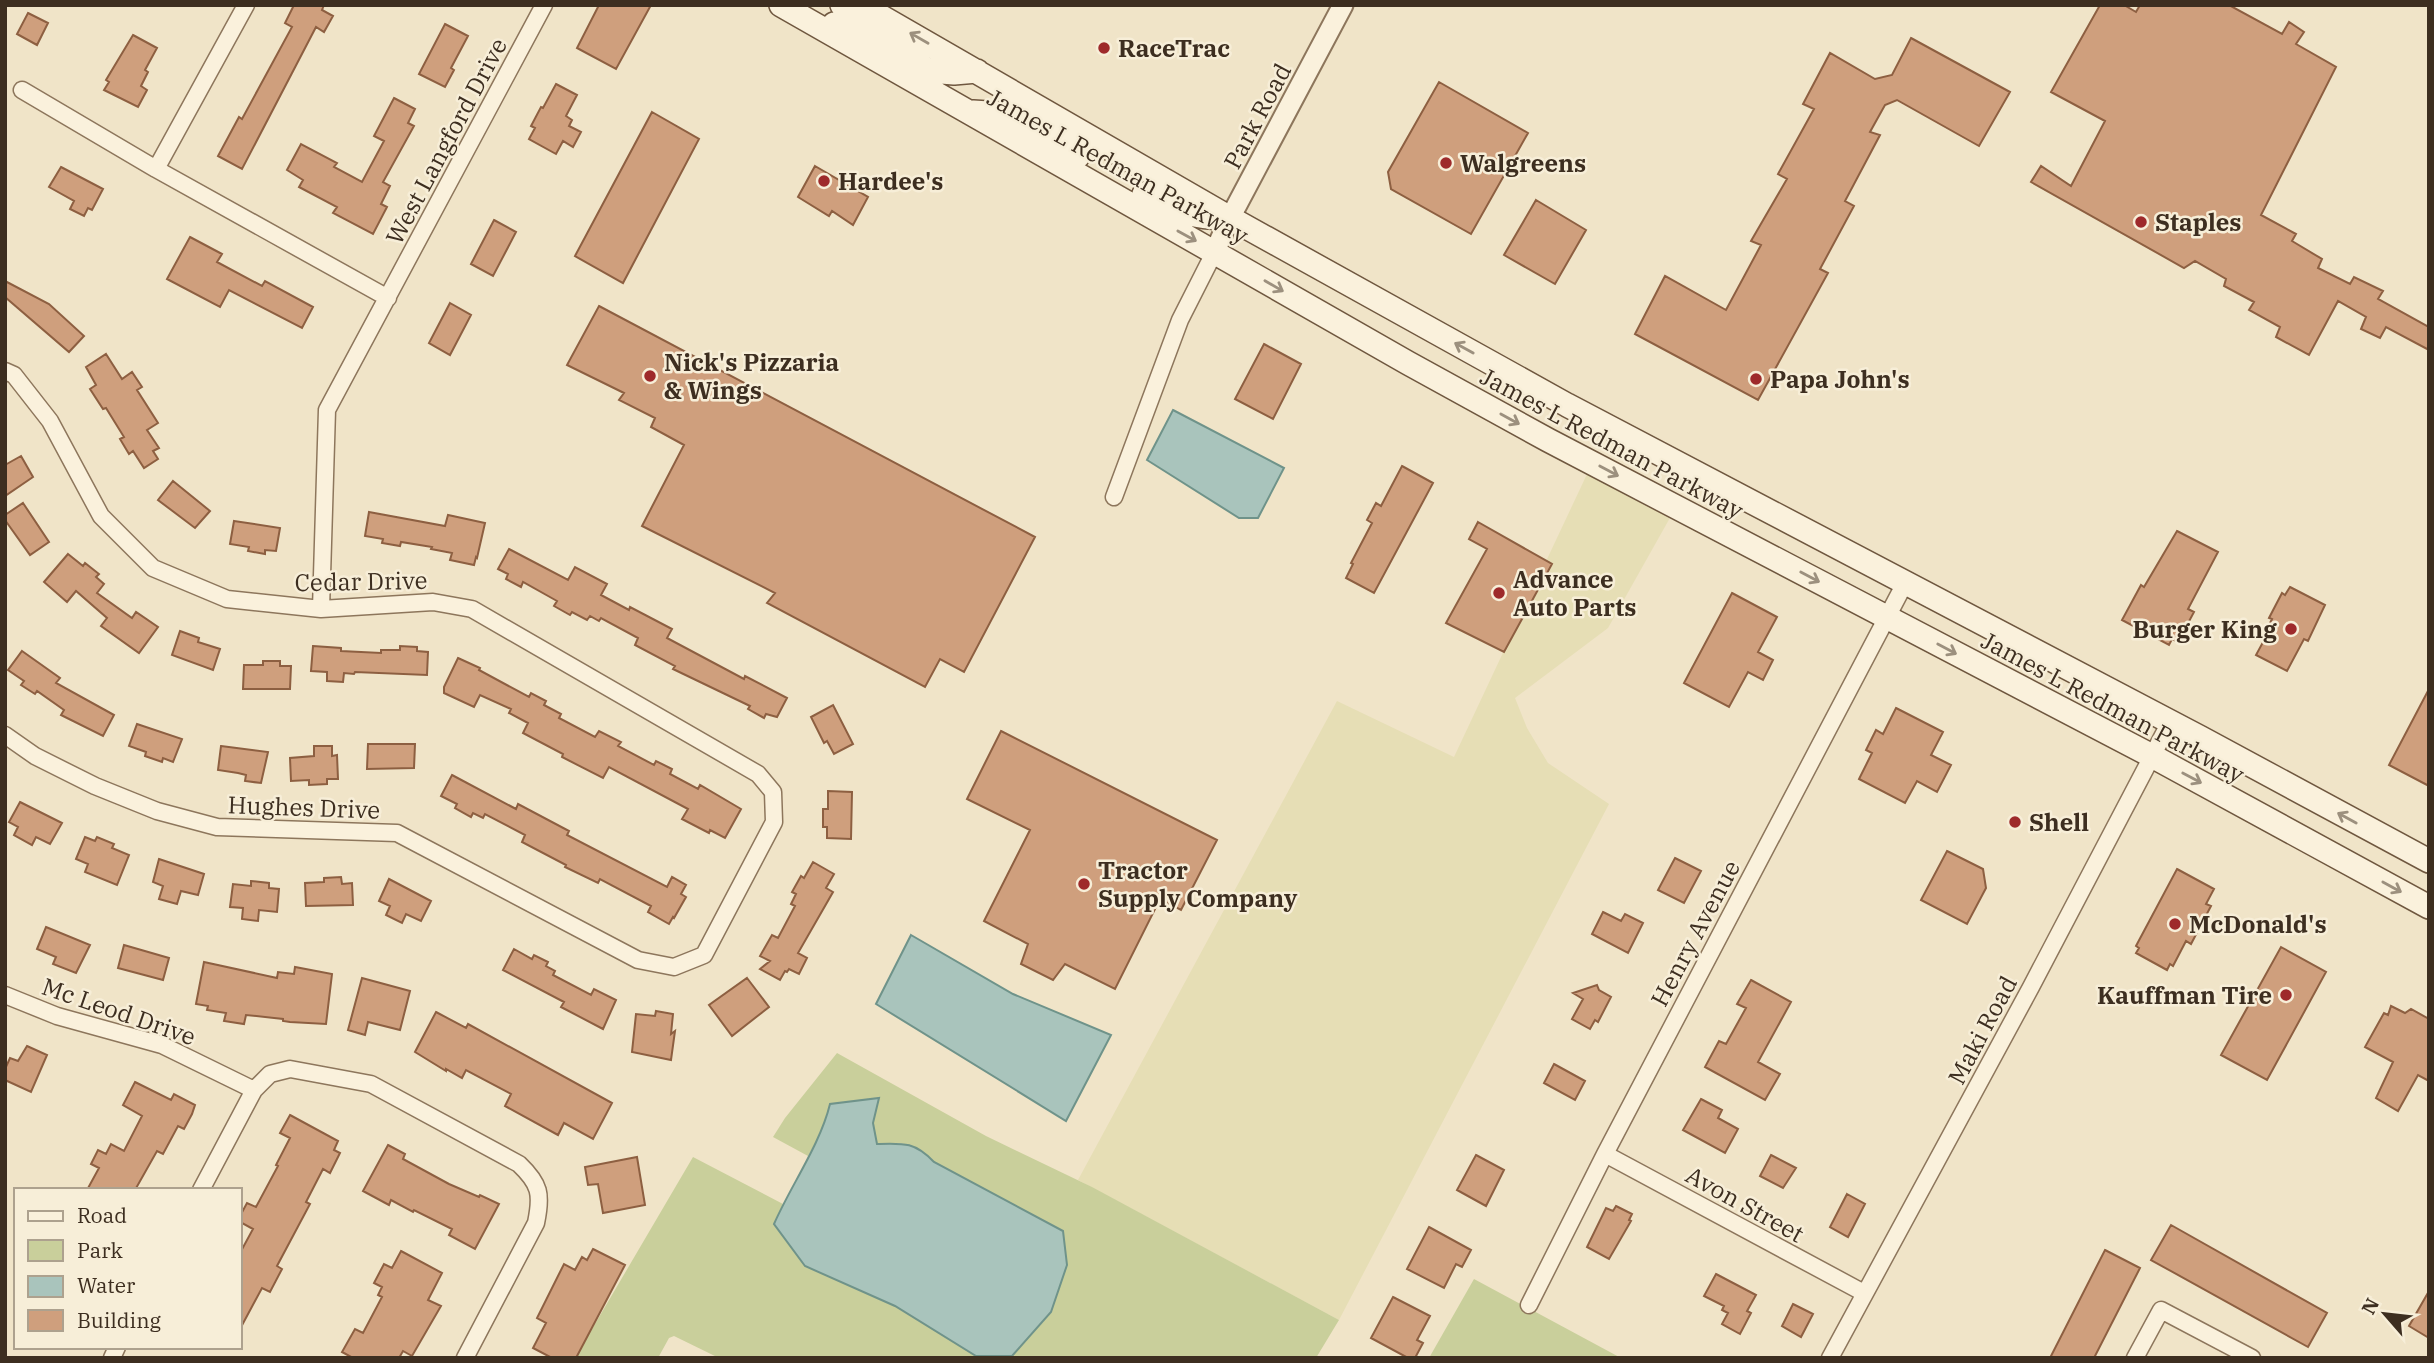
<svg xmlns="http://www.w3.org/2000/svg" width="2434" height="1363" font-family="'IBM Plex Serif',serif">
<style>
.farmland{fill:#e6deb5}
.green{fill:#c9cf9b}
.water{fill:#a9c4bc;stroke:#6f938a;stroke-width:2}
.building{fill:#cf9f7d;stroke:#8d5f41;stroke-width:2}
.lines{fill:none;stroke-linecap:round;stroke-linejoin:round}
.minor-casing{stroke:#8d765c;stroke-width:19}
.tertiary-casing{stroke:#8d765c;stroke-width:23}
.secondary-casing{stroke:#6f573f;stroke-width:26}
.minor{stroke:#faf1dc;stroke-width:16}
.tertiary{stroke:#faf1dc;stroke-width:19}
.secondary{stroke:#faf1dc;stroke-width:23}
.oneway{stroke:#9c907e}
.poi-dot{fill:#9e2a2b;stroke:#f7eed8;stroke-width:2.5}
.labels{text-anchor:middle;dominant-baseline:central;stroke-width:5;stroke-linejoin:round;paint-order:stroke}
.poi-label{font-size:24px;font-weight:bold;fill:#3d2e20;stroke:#f7eed8;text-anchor:start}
.street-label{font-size:24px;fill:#3d2e20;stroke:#f7eed8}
</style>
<rect width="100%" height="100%" fill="#f0e4c8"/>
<path class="farmland" d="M1588 472 1671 516 1608 628 1515 698 1527 728 1548 763 1609 804 1339 1320 1078 1180 1337 701 1454 757Z"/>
<path class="green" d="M837 1053 986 1136 1092 1187 1339 1320 1316 1358H719L674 1336 669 1338 658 1358H575L693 1157 783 1204 774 1225 895 1306 976 1356H1012L1051 1313 1067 1265 1063 1231 934 1162C915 1142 904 1142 877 1144L873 1123 879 1098 830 1104 822 1132 808 1156 773 1137 785 1118Z
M1474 1279 1621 1358H1429Z"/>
<path class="water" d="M1173 410 1284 468 1258 518H1239L1147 460Z
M911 935 1013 994 1111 1035 1066 1121 876 1004Z
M879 1098 873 1123 877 1144C904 1143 915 1142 934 1162L1063 1231 1067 1265 1051 1312 1012 1356H976L895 1306 805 1266 774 1224C791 1185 820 1145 830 1104Z"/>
<path class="building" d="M294 5H324L322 10 333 16 324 32 316 27 242 169 218 156 239 117 242 119 292 27 285 23Z
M599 5H651L616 69 577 48Z
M2100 5H2124L2136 12 2140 5H2229L2282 34 2289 22 2304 32 2296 44 2336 67 2261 215 2296 234 2292 241 2322 259 2318 268 2350 284 2354 277 2383 291 2378 299 2429 327V350L2386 327 2380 338 2361 329 2366 317 2338 301 2309 355 2276 337 2280 327 2249 310 2254 302 2224 286 2226 279 2195 261 2184 268 2031 182 2041 166 2071 186 2105 121 2051 92Z
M28 13 48 23 37 45 17 34Z
M445 24 468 36 451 68 454 70 445 87 419 74Z
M133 35 157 48 145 70 148 72 141 86 147 90 138 107 104 90 109 82 106 80Z
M1911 38 2010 92 1979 146 1897 100 1885 105 1870 132 1880 135 1845 201 1854 206 1820 269 1828 273 1758 400 1635 334 1665 276 1726 310 1761 245 1751 241 1787 179 1778 174 1814 109 1803 104 1830 53 1875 79 1892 75Z
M1439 82 1528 133 1471 234 1391 189 1388 172Z
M556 84 577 95 566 116 572 120 569 126 581 132 573 147 563 141 556 154 529 139 535 128 531 126 541 107 543 108Z
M394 98 415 109 408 123 414 126 383 182 390 186 381 204 387 207 373 234 333 213 337 207 299 187 303 180 287 170 301 144 337 163 334 167 362 182 384 141 374 136Z
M652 112 699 139 623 283 575 256Z
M815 166 868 197 853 225 832 211 829 216 798 197Z
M61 167 103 189 92 210 88 208 84 216 70 209 74 201 49 187Z
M1536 200 1586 230 1555 284 1504 255Z
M494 220 516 232 493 276 471 264Z
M190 237 222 254 217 262 262 286 265 281 313 307 302 328 229 290 220 307 167 279Z
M5 281 49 304 84 336 69 352 5 297Z
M450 303 471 315 450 355 429 343Z
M599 306 1035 537 964 672 940 659 925 687 767 603 775 593 642 526 684 445 651 427 655 418 619 400 624 393 567 365Z
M1264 344 1301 364 1273 419 1235 399Z
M106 354 122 379 132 372 142 387 137 390 158 423 147 430 159 448 153 451 158 459 144 468 133 451 129 454 120 439 124 437 106 408 103 409 90 389 96 385 86 367Z
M21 456 33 477 5 496V465Z
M1402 466 1433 483 1374 593 1346 578 1353 564 1351 563 1372 523 1367 520 1376 503 1381 506Z
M173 481 210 511 195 528 158 500Z
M23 503 49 542 30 555 5 520V515Z
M369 512 445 526 448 515 485 523 477 558 476 557 474 565 450 560 452 553 431 549 432 547 401 542 400 546 382 543 383 539 365 536Z
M234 521 280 528 276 551 265 550V554L248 551 249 547 230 544Z
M1478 522 1552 564 1504 652 1446 623 1487 549 1469 539Z
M2177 531 2218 552 2188 609 2194 612 2178 642 2172 639 2169 645 2122 620 2141 585 2144 587Z
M509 549 568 580 575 567 607 584 601 595 629 610 630 607 672 629 667 638 744 679 745 676 787 698 777 717 766 714 764 718 748 709 750 706 673 669 675 666 635 645 638 638 601 618 599 621 590 616 587 620 572 612 570 615 554 606 557 601 523 582 521 587 506 579 508 574 498 569Z
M68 554 83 566 85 563 99 574 96 577 104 584 97 593 132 618 136 612 158 627 139 653 101 626 107 618 76 591 67 602 44 582Z
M2290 587 2325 605 2308 641 2304 639 2287 671 2256 655 2268 633 2266 631 2272 619 2269 618 2282 593 2285 595Z
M1732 593 1777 617 1758 652 1773 660 1763 680 1748 672 1729 707 1684 683Z
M180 631 199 638 198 642 220 649 213 670 172 655Z
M313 646 341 648V651L381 653V650H400V646L417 647V651L428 652 427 675 355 672 354 674 344 673 343 682 327 681V672L311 671Z
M22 651 60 678 56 683 114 715 103 736 61 715 64 710 37 691 35 694 21 685 24 681 8 670Z
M458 658 480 668 479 670 529 697 531 693 546 701 544 705 561 714 559 718 595 737 599 731 621 742 618 746 654 765 656 761 672 769 670 774 698 789 700 785 741 809 725 838 710 830 709 833 682 819 688 809 609 767 603 778 562 757 563 754 523 733 528 723 509 713 511 709 480 695 474 707 444 693V687Z
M263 661H280V666H291L290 689H243L244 665H263Z
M2429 689V786L2389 765Z
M833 705 853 744 834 754 827 741 824 743 811 717Z
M1896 708 1943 732 1931 755 1951 765 1937 792 1917 781 1905 803 1859 779 1872 753 1866 750 1876 730 1883 734Z
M137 724 182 739 173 762 163 758 162 762 145 756 146 752 129 746Z
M1001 731 1217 840 1181 910 1160 899 1115 989 1065 964 1053 980 1021 964 1028 944 984 921 1030 830 967 799Z
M368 744H415L414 768 367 769Z
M221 746 268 752 261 783 245 781 246 775 238 773 218 770Z
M314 746H332V756L337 755 338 779H327V784L309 785V780L291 781 290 758 314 756Z
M452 775 516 809 518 804 569 831 567 835 667 887 672 877 686 885 681 894 686 897 674 918 673 917 669 924 648 912 651 906 600 879 598 883 565 867 566 865 522 842 525 835 485 814 483 818 473 813 471 817 455 808 457 804 441 796Z
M828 791 852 792 851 839 827 838V827H823V809H828Z
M20 802 62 823 50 844 36 837 32 845 14 835 18 827 9 822Z
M85 837 95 841 97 837 114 844 112 848 129 855 117 885 85 872 88 864 76 859Z
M1947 851 1983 869 1986 888 1967 924 1921 900Z
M1675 858 1701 871 1684 903 1658 890Z
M159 859 204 874 198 895 181 891 177 904 159 899 163 886 153 882Z
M813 862 834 874 826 888 833 892 798 953 807 958 799 974 789 969 787 972 785 971 780 980 760 969 770 961 760 956 772 935 778 938 795 906 791 904 796 894 792 892 801 876 804 878Z
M2177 869 2214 889 2206 904 2211 906 2191 944 2186 941 2173 966 2170 964 2167 970 2136 953 2139 948 2136 946Z
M341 877 342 884 352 883 353 905 306 906 305 883 324 882V878Z
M389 879 431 901 421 921 406 914 402 923 386 915 390 906 379 901Z
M251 881 269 883V888L279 889 277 912 259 910 258 921 242 919 243 908 230 907 233 884 251 886Z
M1603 912 1621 921 1625 914 1643 923 1628 953 1592 934Z
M46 927 90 945 76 973 53 964 56 957 37 949Z
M124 945 169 958 163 980 118 968Z
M2281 947 2326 972 2267 1080 2221 1055Z
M514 949 532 959 534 955 548 962 546 966 555 971 553 975 591 995 594 989 616 1000 603 1029 561 1007 564 1002 503 970Z
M204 962 277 978 278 972 294 974 295 967 332 974 326 1024 290 1022 283 1021V1019L246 1015 244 1024 224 1021 226 1013 207 1010 208 1006 196 1004Z
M362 978 410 991 400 1030 368 1022 365 1035 348 1030Z
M747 978 769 1007 732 1036 709 1005Z
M1751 980 1791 1002 1758 1062 1780 1074 1765 1100 1705 1067 1719 1041 1726 1044 1746 1008 1737 1004Z
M1597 985 1599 990 1611 997 1598 1022 1595 1020 1590 1029 1572 1019 1583 999 1573 993Z
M2391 1006 2405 1013 2411 1009 2429 1019V1081L2418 1075 2398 1111 2376 1098 2393 1062 2365 1047 2384 1013 2388 1015Z
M656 1011 673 1014 671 1034 675 1031 671 1060 632 1052 636 1014 655 1016Z
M436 1012 466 1028 468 1024 612 1103 593 1139 564 1123 558 1135 505 1106 511 1094 466 1070 462 1078 446 1069V1071L415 1052Z
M27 1046 47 1055 31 1092 5 1080V1069L10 1058 18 1061Z
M1554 1064 1585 1081 1575 1100 1544 1083Z
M135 1082 171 1100 174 1094 195 1105 192 1114 184 1129 178 1126 163 1154 157 1151 135 1190H87L99 1168 91 1164 98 1150 106 1154 111 1144 124 1151 142 1116 123 1105Z
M1701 1099 1722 1110 1718 1118 1738 1129 1725 1153 1683 1130Z
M290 1115 338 1141 334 1150 340 1153 330 1173 323 1169 306 1202 310 1204 277 1266 282 1269 270 1292 262 1288 240 1329V1253L253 1229 240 1222V1216L247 1203 256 1207 278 1166 276 1165 290 1138 280 1133Z
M388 1145 405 1154 403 1159 449 1184 479 1197 480 1195 499 1204 475 1249 449 1235 452 1229 414 1210 413 1212 391 1200 389 1205 363 1191Z
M1476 1155 1504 1170 1486 1206 1457 1190Z
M1771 1155 1796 1168 1783 1188 1760 1176Z
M637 1157 645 1205 603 1213 598 1184 588 1185 585 1167Z
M1847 1194 1865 1204 1848 1237 1830 1227Z
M1616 1206 1632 1214 1629 1220 1631 1221 1609 1259 1587 1247 1606 1208 1613 1211Z
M2171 1225 2327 1313 2308 1347 2151 1260Z
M1429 1227 1471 1250 1462 1267 1456 1264 1444 1288 1407 1269Z
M593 1249 625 1265 576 1358H552L533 1348 546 1323 537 1318 564 1264 575 1270 582 1257 587 1260Z
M2105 1250 2140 1268 2094 1358H2050Z
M401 1251 442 1273 428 1300 441 1306 412 1356 403 1351 399 1358H353L342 1352 355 1329 363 1333 382 1297 378 1295 382 1287 374 1283 384 1264 392 1268Z
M1716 1274 1756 1295 1747 1311 1751 1313 1740 1334 1722 1324 1728 1313 1722 1310 1724 1306 1704 1296Z
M2429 1291V1338L2409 1326Z
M1393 1297 1430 1316 1417 1340 1423 1343 1415 1358H1408L1371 1338Z
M1793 1304 1813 1314 1801 1337 1782 1326Z"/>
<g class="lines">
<defs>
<path id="minor" d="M22 90 156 169 388 298
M156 169 246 5
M5 371 14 375 50 421 101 516 153 568 227 599 321 609 433 602 472 609 758 774 773 792 774 822 704 955 674 967 638 960 397 833 217 827 157 811 95 786 35 756 5 735
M1114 497 1180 320 1215 251
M321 609 327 410 544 5
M5 995 57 1016 162 1045 254 1090
M1605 1154 1864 1293
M201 1190 254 1090 270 1074 290 1069 371 1084 519 1164C540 1184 542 1194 536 1223L465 1358
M1529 1305 1605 1154 1905 583
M112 1358 117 1347
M1830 1358 2031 987 2170 722
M2135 1358 2161 1310 2252 1358"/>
<path id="tertiary" d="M1215 251 1230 218 1343 5"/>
<path id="secondary" d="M781 5 1408 363 1548 440 2152 756 2429 907
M842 5 876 15
M861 5 1230 218 1567 405 2201 738 2429 861
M834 24 869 36 929 71 954 73 977 71
M973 112 1004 114 1078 156
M1144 194C1173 211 1194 218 1227 218"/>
</defs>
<use href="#minor" class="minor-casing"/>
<use href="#tertiary" class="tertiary-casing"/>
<use href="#secondary" class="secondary-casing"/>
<use href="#minor" class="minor"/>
<use href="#tertiary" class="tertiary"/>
<use href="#secondary" class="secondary"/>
</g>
<defs><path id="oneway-shaft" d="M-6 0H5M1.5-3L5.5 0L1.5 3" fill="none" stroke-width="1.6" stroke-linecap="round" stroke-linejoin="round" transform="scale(1.75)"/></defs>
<g class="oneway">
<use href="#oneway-shaft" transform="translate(919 38) rotate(-150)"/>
<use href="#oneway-shaft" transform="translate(1187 236) rotate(29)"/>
<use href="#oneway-shaft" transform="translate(1274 286) rotate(30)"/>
<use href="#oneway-shaft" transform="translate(1464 348) rotate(-151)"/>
<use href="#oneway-shaft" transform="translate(1510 419) rotate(29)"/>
<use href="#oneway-shaft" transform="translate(1609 471) rotate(28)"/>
<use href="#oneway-shaft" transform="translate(1810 577) rotate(28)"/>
<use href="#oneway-shaft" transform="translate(1947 649) rotate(28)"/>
<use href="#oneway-shaft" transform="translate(2192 778) rotate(28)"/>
<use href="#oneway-shaft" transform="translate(2347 818) rotate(-151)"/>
<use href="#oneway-shaft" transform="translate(2392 887) rotate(29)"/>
</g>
<g class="poi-dot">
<circle cx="1104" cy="48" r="7"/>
<circle cx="1446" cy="163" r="7"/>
<circle cx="824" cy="181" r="7"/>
<circle cx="2141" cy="222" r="7"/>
<circle cx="650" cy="376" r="7"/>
<circle cx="1756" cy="379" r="7"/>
<circle cx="1499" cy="593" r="7"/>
<circle cx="2291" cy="629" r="7"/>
<circle cx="2015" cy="822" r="7"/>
<circle cx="1084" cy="884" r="7"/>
<circle cx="2175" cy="924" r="7"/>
<circle cx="2286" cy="995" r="7"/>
</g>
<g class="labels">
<g class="poi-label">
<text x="1118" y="48">RaceTrac</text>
<text x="1460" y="163">Walgreens</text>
<text x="838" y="181">Hardee's</text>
<text x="2155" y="222">Staples</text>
<text x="664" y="362">Nick's Pizzaria<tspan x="664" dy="28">&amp; Wings</tspan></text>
<text x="1770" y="379">Papa John's</text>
<text x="1513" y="579">Advance<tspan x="1513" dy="28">Auto Parts</tspan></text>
<text x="2277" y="629" text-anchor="end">Burger King</text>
<text x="2029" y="822">Shell</text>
<text x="1098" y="870">Tractor<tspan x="1098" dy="28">Supply Company</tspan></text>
<text x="2189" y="924">McDonald's</text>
<text x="2272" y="995" text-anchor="end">Kauffman Tire</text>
</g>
<g class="street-label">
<text transform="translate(1257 116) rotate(-62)">Park Road</text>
<text transform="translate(446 141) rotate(-62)">West Langford Drive</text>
<text transform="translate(1118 166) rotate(29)">James L Redman Parkway</text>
<text transform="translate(1612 443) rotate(28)">James L Redman Parkway</text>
<text transform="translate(361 581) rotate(-1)">Cedar Drive</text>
<text transform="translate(2113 707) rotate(28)">James L Redman Parkway</text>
<text transform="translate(304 807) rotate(2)">Hughes Drive</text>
<text transform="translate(1695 933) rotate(-62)">Henry Avenue</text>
<text transform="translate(119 1011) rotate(19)">Mc Leod Drive</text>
<text transform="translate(1982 1030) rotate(-62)">Maki Road</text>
<text transform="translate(1745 1204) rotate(29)">Avon Street</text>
</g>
</g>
<rect width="2434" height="1363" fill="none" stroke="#3d2e20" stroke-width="14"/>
<rect x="14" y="1188" width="228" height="161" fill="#f7eed8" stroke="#ada18e" stroke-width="2"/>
<rect x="28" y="1211" width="35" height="10" fill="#faf1dc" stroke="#ada18e" stroke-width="2"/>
<text x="77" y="1223" font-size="21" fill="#3d2e20">Road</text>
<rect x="28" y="1240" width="35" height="21" fill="#c9cf9b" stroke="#ada18e" stroke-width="2"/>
<text x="77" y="1258" font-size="21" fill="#3d2e20">Park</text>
<rect x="28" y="1276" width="35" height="21" fill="#a9c4bc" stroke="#ada18e" stroke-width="2"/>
<text x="77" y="1293" font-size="21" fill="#3d2e20">Water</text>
<rect x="28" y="1310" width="35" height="21" fill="#cf9f7d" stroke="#ada18e" stroke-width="2"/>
<text x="77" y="1328" font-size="21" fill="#3d2e20">Building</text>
<g transform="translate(2385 1314) rotate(298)" stroke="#f7eed8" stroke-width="5" paint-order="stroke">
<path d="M0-5L12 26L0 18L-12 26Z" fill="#3d2e20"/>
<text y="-10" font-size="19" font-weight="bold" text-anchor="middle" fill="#3d2e20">N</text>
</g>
</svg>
